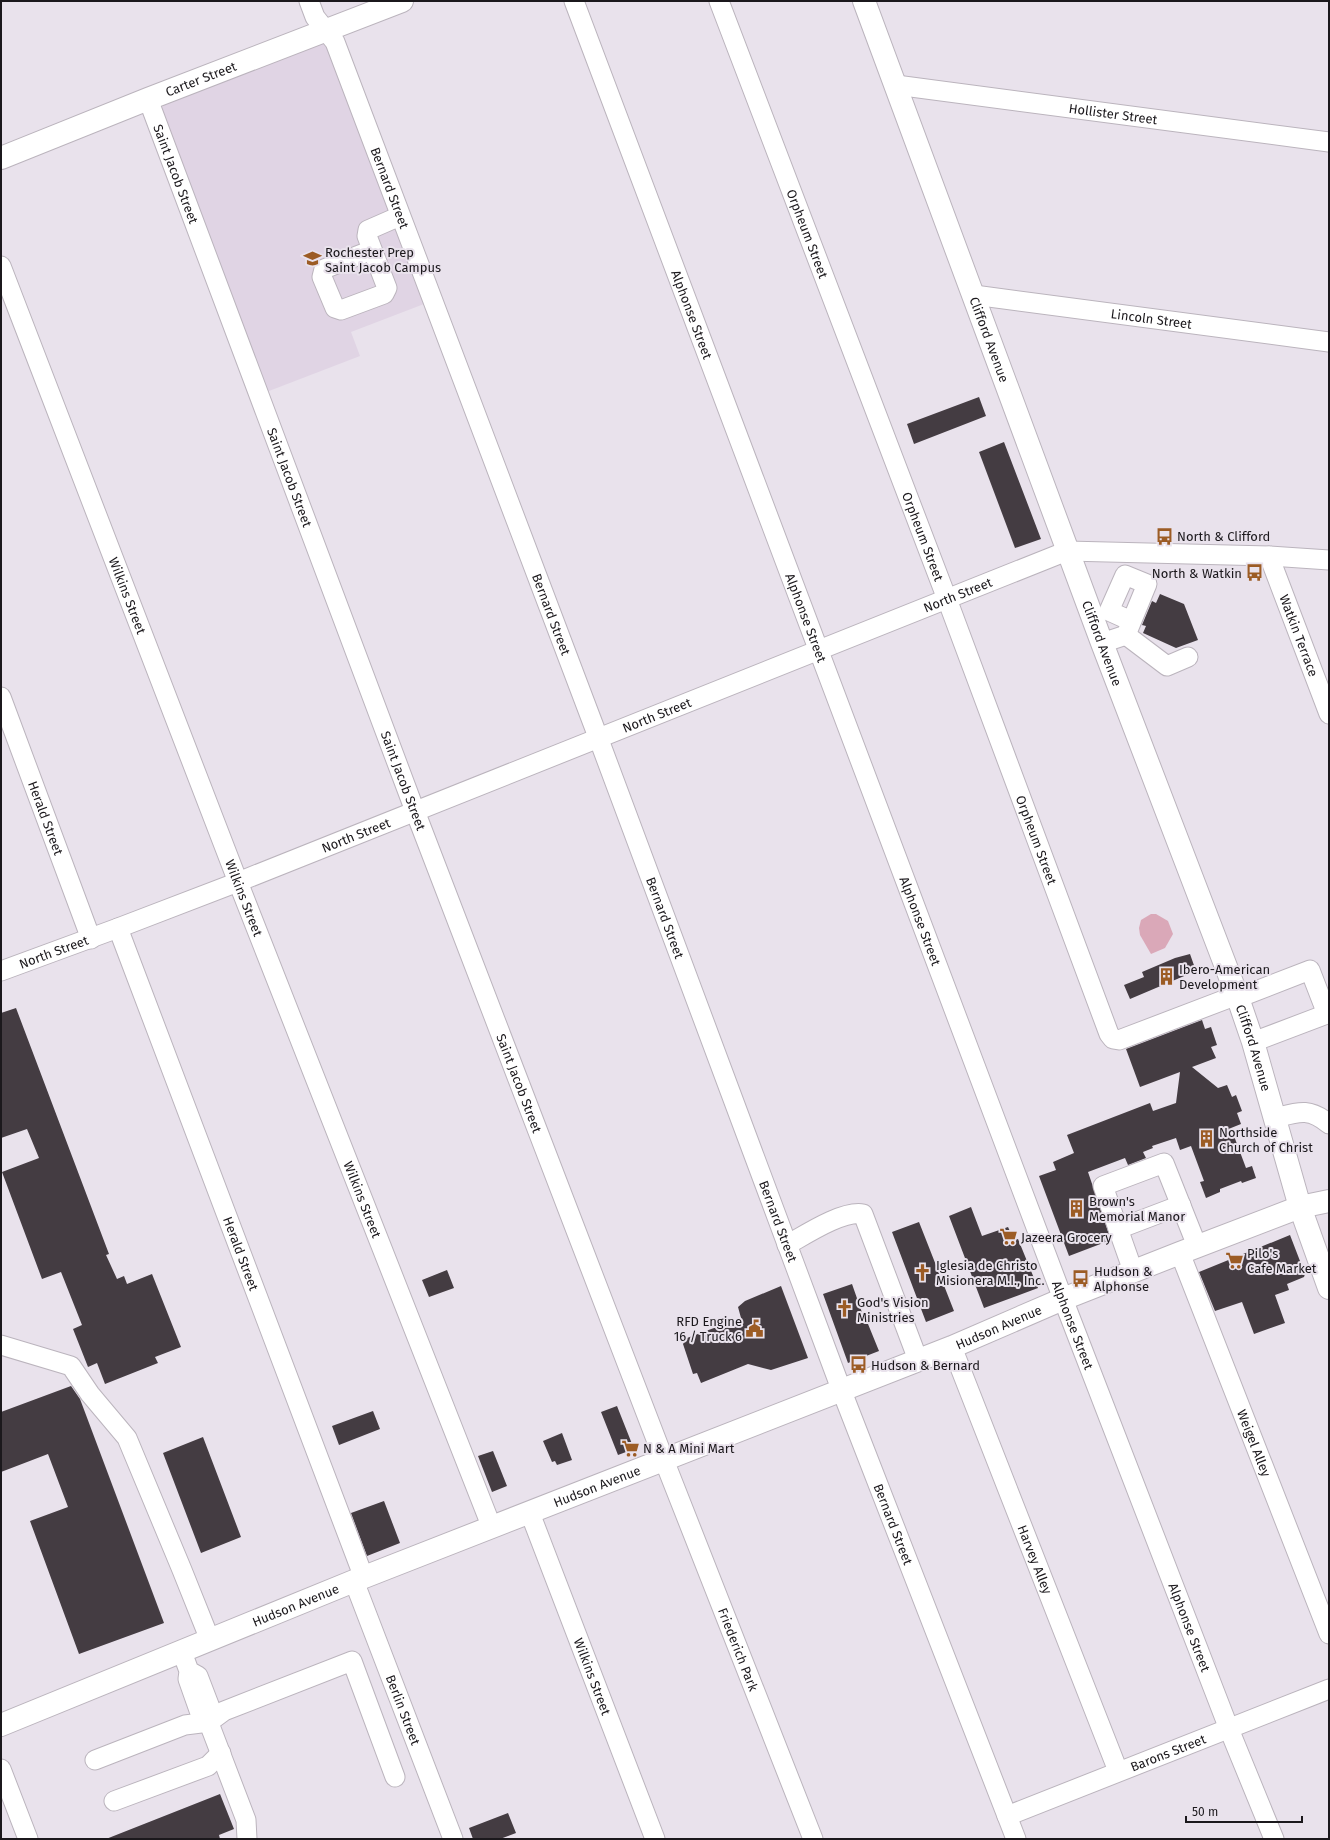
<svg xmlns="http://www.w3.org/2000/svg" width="1330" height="1840" font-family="'Fira Sans',sans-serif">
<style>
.built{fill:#e0d4e4}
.park{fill:#daa8b8}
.building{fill:#443c42}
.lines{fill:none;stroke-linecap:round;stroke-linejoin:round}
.minor-casing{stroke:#bbb4bd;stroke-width:21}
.major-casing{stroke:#bbb4bd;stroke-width:24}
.minor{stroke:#fff;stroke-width:19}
.major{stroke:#fff;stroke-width:22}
.labels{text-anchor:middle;stroke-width:4;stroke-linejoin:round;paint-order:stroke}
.street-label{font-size:13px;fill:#1b181c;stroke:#e9e2ec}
.poi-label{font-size:13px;fill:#1b181c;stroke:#e9e2ec;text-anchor:start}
</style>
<rect width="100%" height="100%" fill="#e9e2ec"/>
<!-- built -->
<path class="built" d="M320,43L325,44L328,49L424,304L351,332L360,356L269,391H263L160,113L164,104Z"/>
<!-- park -->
<path class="park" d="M1151,914H1156L1168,921L1173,934L1165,948L1151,954L1140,935L1139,928L1141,920Z"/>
<!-- building -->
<path class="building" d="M979,397L986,416L914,444L907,424Z
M1004,442L1041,539L1015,548L979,452Z
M1160,594L1184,604L1198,640L1176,648L1143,633L1146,626L1142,625L1152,601L1156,603Z
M1190,954L1196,971L1130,999L1124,985L1144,977L1142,972L1175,958Z
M16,1008L109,1254L106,1255L117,1279L124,1276L127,1284L152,1274L181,1347L155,1357L158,1363L105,1384L97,1363L88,1367L73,1329L82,1325L61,1272L42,1279L2,1172L39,1158L27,1129L1,1138V1013Z
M1202,1020L1205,1029L1211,1027L1217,1045L1211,1047L1216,1058L1192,1067L1218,1088L1227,1085L1232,1097L1236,1095L1242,1111L1237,1113L1241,1124L1231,1128L1246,1168L1252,1166L1256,1178L1242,1183L1241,1181L1220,1189V1192L1206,1198L1200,1182L1204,1181L1191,1146L1180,1150L1176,1138L1152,1146L1153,1148L1143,1152L1146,1158L1128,1165L1125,1158L1088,1172L1111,1240L1069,1256L1039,1176L1056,1170L1053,1162L1074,1153L1067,1135L1150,1103L1153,1111L1176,1103L1180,1072L1140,1087L1126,1049Z
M971,1207L982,1236L1008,1227L1014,1240L1018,1239L1038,1288L984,1308L949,1216Z
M919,1222L954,1311L926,1322L892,1232Z
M1290,1235L1305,1274L1304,1277L1287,1284L1289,1290L1275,1295L1285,1323L1254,1334L1242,1302L1215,1311L1199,1272Z
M447,1270L454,1288L429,1297L422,1280Z
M852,1284L866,1324H868L879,1351L848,1363L823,1294Z
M781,1286L808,1358L771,1370L748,1364L701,1383L697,1373L693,1374L683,1344L687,1338L741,1318L738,1307L745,1301Z
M71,1386L80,1399L164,1623L79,1654L30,1521L68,1507L48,1454L1,1472V1412Z
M617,1406L634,1449L618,1455L601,1412Z
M373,1411L380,1429L339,1445L332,1426Z
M562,1433L572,1460L557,1465L555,1461L552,1462L543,1441Z
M203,1437L241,1537L201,1553L163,1453Z
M493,1451L507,1486L492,1492L478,1456Z
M384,1501L400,1543L367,1556L351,1513Z
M220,1794L234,1829L219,1835L220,1839H106Z
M508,1813L516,1833L500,1839H473L469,1828Z"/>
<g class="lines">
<defs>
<g id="minor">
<path id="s1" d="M309,1L315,17L335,42L598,737L841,1389L1016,1839"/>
<path id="s2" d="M574,1L1063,1299L1229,1729L1274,1839"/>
<path id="s3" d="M719,1L947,599L1109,1034L1113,1039L1119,1040L1237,995"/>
<path id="s4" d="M896,85L1329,142"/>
<path id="s5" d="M148,99L415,811L664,1460L813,1839"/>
<path d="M372,250L324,269L322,277L335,308L341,310L384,294L387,288L367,236L368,230L400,216"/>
<path id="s6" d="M1,266L238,882L492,1528"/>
<path id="s7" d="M974,295L1329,342"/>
<path id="s8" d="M1269,556L1329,714"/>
<path d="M1126,635L1167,666L1188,657"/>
<path d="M1102,643L1126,635L1147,584L1125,575L1109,611L1131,621"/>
<path id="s9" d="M1,697L91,939"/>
<path id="s10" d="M118,928L364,1578"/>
<path id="s11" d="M1,971L118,928L238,882L1067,551L1269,556L1329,560"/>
<path d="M1238,998L1310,970L1327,1014L1253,1042"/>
<path d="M1275,1118C1298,1112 1309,1107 1329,1124"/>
<path d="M1118,1229L1181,1205"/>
<path d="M787,1245C805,1235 843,1210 863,1214L918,1360"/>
<path id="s12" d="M1180,1253L1329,1634"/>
<path d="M1133,1271L1103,1186L1164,1163L1197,1246"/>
<path d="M1,1345L71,1366L90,1394L127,1438L182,1570L210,1640"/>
<path id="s13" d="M952,1347L1118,1771"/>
<path id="s14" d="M530,1513L655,1839"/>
<path id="s15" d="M354,1581L453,1839"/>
<path d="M182,1652L189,1671L188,1679L200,1713L207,1718L211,1710L198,1676L189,1671"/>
<path d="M207,1718L246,1820L247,1839"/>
<path d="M95,1760L185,1725L209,1722L224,1711L352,1661L395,1777"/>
<path d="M1,1769L28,1839"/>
<path d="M114,1801L208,1766L221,1753"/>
<path id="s16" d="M1007,1816L1329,1689"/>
</g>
<g id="major">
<path id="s17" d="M864,1L1102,643L1238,998L1253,1042L1300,1207L1329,1288"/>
<path id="s18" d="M1,158L148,99L402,1"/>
<path id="s19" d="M1,1725L354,1581L952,1347L1063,1299L1180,1253L1300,1207L1329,1201"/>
</g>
</defs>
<!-- minor casing -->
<use href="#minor" class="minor-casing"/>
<!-- major casing -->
<use href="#major" class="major-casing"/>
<!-- minor -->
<use href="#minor" class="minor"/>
<!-- major -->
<use href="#major" class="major"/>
</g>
<!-- icons -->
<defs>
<symbol id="school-bare" viewBox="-9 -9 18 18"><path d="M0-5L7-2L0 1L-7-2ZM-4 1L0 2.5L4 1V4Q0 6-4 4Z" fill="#9c5c25" stroke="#e9e2ec" stroke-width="2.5" paint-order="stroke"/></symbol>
<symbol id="bus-bare" viewBox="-9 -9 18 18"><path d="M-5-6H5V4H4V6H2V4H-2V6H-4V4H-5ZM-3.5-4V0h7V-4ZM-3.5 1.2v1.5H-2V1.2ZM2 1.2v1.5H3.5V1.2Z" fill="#9c5c25" stroke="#e9e2ec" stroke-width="2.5" paint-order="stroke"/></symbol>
<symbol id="building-bare" viewBox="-9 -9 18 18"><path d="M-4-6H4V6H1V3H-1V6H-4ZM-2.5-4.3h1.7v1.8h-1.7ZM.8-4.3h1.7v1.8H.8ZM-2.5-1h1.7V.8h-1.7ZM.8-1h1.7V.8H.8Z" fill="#9c5c25" stroke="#e9e2ec" stroke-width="2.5" paint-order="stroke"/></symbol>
<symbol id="supermarket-bare" viewBox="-9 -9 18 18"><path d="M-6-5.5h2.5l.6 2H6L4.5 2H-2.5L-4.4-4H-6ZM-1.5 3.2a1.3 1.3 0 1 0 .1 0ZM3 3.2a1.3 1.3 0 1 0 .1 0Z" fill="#9c5c25" stroke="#e9e2ec" stroke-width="2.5" paint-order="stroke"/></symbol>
<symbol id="church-bare" viewBox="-9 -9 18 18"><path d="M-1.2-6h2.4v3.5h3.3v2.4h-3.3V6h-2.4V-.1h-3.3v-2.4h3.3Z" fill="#9c5c25" stroke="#e9e2ec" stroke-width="2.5" paint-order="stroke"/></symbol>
<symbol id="civic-bare" viewBox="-9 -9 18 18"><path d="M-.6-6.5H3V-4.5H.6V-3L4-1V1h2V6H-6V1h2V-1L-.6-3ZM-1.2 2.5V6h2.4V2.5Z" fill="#9c5c25" stroke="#e9e2ec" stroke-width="2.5" paint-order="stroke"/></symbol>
</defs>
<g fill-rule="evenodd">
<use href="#school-bare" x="300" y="246" width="25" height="25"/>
<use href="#bus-bare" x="1152" y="524" width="25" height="25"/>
<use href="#bus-bare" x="1242" y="560" width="25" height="25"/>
<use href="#building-bare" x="1154" y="964" width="25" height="25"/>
<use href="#building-bare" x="1194" y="1126" width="25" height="25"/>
<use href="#building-bare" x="1064" y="1196" width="25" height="25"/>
<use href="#supermarket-bare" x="996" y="1224" width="25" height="25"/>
<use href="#supermarket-bare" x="1222" y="1248" width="25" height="25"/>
<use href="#church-bare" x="910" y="1260" width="25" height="25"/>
<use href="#bus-bare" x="1068" y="1266" width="25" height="25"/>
<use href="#church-bare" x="832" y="1296" width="25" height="25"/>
<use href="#civic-bare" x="742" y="1316" width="25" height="25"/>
<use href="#bus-bare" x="846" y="1352" width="25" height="25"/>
<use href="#supermarket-bare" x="618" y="1436" width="25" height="25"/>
</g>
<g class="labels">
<!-- street labels -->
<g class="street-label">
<text dy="5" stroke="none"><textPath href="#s18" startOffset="215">Carter Street</textPath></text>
<text dy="5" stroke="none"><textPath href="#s4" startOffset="219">Hollister Street</textPath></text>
<text dy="5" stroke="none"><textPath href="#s5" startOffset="80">Saint Jacob Street</textPath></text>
<text dy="5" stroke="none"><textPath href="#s1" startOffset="205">Bernard Street</textPath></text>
<text dy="5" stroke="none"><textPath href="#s3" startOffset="249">Orpheum Street</textPath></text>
<text dy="5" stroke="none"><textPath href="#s2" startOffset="335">Alphonse Street</textPath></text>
<text dy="5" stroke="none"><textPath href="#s7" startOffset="179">Lincoln Street</textPath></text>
<text dy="5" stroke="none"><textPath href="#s17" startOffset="361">Clifford Avenue</textPath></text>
<text dy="5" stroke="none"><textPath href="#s5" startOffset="404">Saint Jacob Street</textPath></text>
<text dy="5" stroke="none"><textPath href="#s3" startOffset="573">Orpheum Street</textPath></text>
<text dy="5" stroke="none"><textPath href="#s6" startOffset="353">Wilkins Street</textPath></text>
<text dy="5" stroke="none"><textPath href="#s11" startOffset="1028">North Street</textPath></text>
<text dy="5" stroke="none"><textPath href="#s1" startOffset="661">Bernard Street</textPath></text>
<text dy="5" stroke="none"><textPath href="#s2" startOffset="659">Alphonse Street</textPath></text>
<text dy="5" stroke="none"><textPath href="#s8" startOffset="85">Watkin Terrace</textPath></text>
<text dy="5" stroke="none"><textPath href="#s17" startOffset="685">Clifford Avenue</textPath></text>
<text dy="5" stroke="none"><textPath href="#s11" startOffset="704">North Street</textPath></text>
<text dy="5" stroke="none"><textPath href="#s5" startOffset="728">Saint Jacob Street</textPath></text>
<text dy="5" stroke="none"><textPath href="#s9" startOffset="129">Herald Street</textPath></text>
<text dy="5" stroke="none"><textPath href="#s11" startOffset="380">North Street</textPath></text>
<text dy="5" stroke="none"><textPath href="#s3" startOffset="897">Orpheum Street</textPath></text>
<text dy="5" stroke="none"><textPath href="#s6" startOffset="677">Wilkins Street</textPath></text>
<text dy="5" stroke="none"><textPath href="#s1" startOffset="985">Bernard Street</textPath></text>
<text dy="5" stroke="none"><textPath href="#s2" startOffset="983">Alphonse Street</textPath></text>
<text dy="5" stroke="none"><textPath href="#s11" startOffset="56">North Street</textPath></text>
<text dy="5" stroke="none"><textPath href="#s17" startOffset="1117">Clifford Avenue</textPath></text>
<text dy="5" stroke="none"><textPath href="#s5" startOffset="1052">Saint Jacob Street</textPath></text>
<text dy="5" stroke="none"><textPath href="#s6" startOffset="1001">Wilkins Street</textPath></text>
<text dy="5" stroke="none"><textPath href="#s1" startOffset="1309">Bernard Street</textPath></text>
<text dy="5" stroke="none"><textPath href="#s10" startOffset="348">Herald Street</textPath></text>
<text dy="5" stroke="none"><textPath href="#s2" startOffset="1415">Alphonse Street</textPath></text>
<text dy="5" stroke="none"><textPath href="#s19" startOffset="1074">Hudson Avenue</textPath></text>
<text dy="5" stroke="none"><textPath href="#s12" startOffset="204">Weigel Alley</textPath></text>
<text dy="5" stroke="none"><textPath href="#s19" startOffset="642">Hudson Avenue</textPath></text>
<text dy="5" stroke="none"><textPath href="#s1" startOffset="1633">Bernard Street</textPath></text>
<text dy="5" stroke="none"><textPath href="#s13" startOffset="228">Harvey Alley</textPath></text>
<text dy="5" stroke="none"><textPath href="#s19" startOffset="318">Hudson Avenue</textPath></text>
<text dy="5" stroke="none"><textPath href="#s2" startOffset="1739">Alphonse Street</textPath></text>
<text dy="5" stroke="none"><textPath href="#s5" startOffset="1659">Friederich Park</textPath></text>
<text dy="5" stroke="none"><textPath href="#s14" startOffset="175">Wilkins Street</textPath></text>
<text dy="5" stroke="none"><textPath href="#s15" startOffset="138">Berlin Street</textPath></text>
<text dy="5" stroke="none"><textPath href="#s16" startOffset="173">Barons Street</textPath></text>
</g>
<!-- poi labels -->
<g class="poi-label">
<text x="325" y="257">Rochester Prep<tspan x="325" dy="15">Saint Jacob Campus</tspan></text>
<text x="1177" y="541">North &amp; Clifford</text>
<text x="1242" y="578" text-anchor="end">North &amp; Watkin</text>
<text x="1179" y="974">Ibero-American<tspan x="1179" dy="15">Development</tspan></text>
<text x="1219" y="1137">Northside<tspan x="1219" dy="15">Church of Christ</tspan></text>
<text x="1089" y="1206">Brown's<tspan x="1089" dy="15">Memorial Manor</tspan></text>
<text x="1021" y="1242">Jazeera Grocery</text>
<text x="1247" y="1258">Pilo's<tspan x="1247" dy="15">Cafe Market</tspan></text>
<text x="936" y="1270">Iglesia de Christo<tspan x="936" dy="15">Misionera M.I., Inc.</tspan></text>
<text x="1094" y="1276">Hudson &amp;<tspan x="1094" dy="15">Alphonse</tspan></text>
<text x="857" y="1307">God's Vision<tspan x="857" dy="15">Ministries</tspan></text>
<text x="742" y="1326" text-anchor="end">RFD Engine<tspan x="742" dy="15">16 / Truck 6</tspan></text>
<text x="871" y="1370">Hudson &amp; Bernard</text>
<text x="643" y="1453">N &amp; A Mini Mart</text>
</g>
</g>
<!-- border -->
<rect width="1330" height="1840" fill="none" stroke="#1b181c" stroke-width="4"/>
<!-- scale -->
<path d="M1186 1816v6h116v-6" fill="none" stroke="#1b181c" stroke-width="2"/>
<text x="1192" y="1816" font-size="12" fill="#1b181c" stroke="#e9e2ec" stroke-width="3" paint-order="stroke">50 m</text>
</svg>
